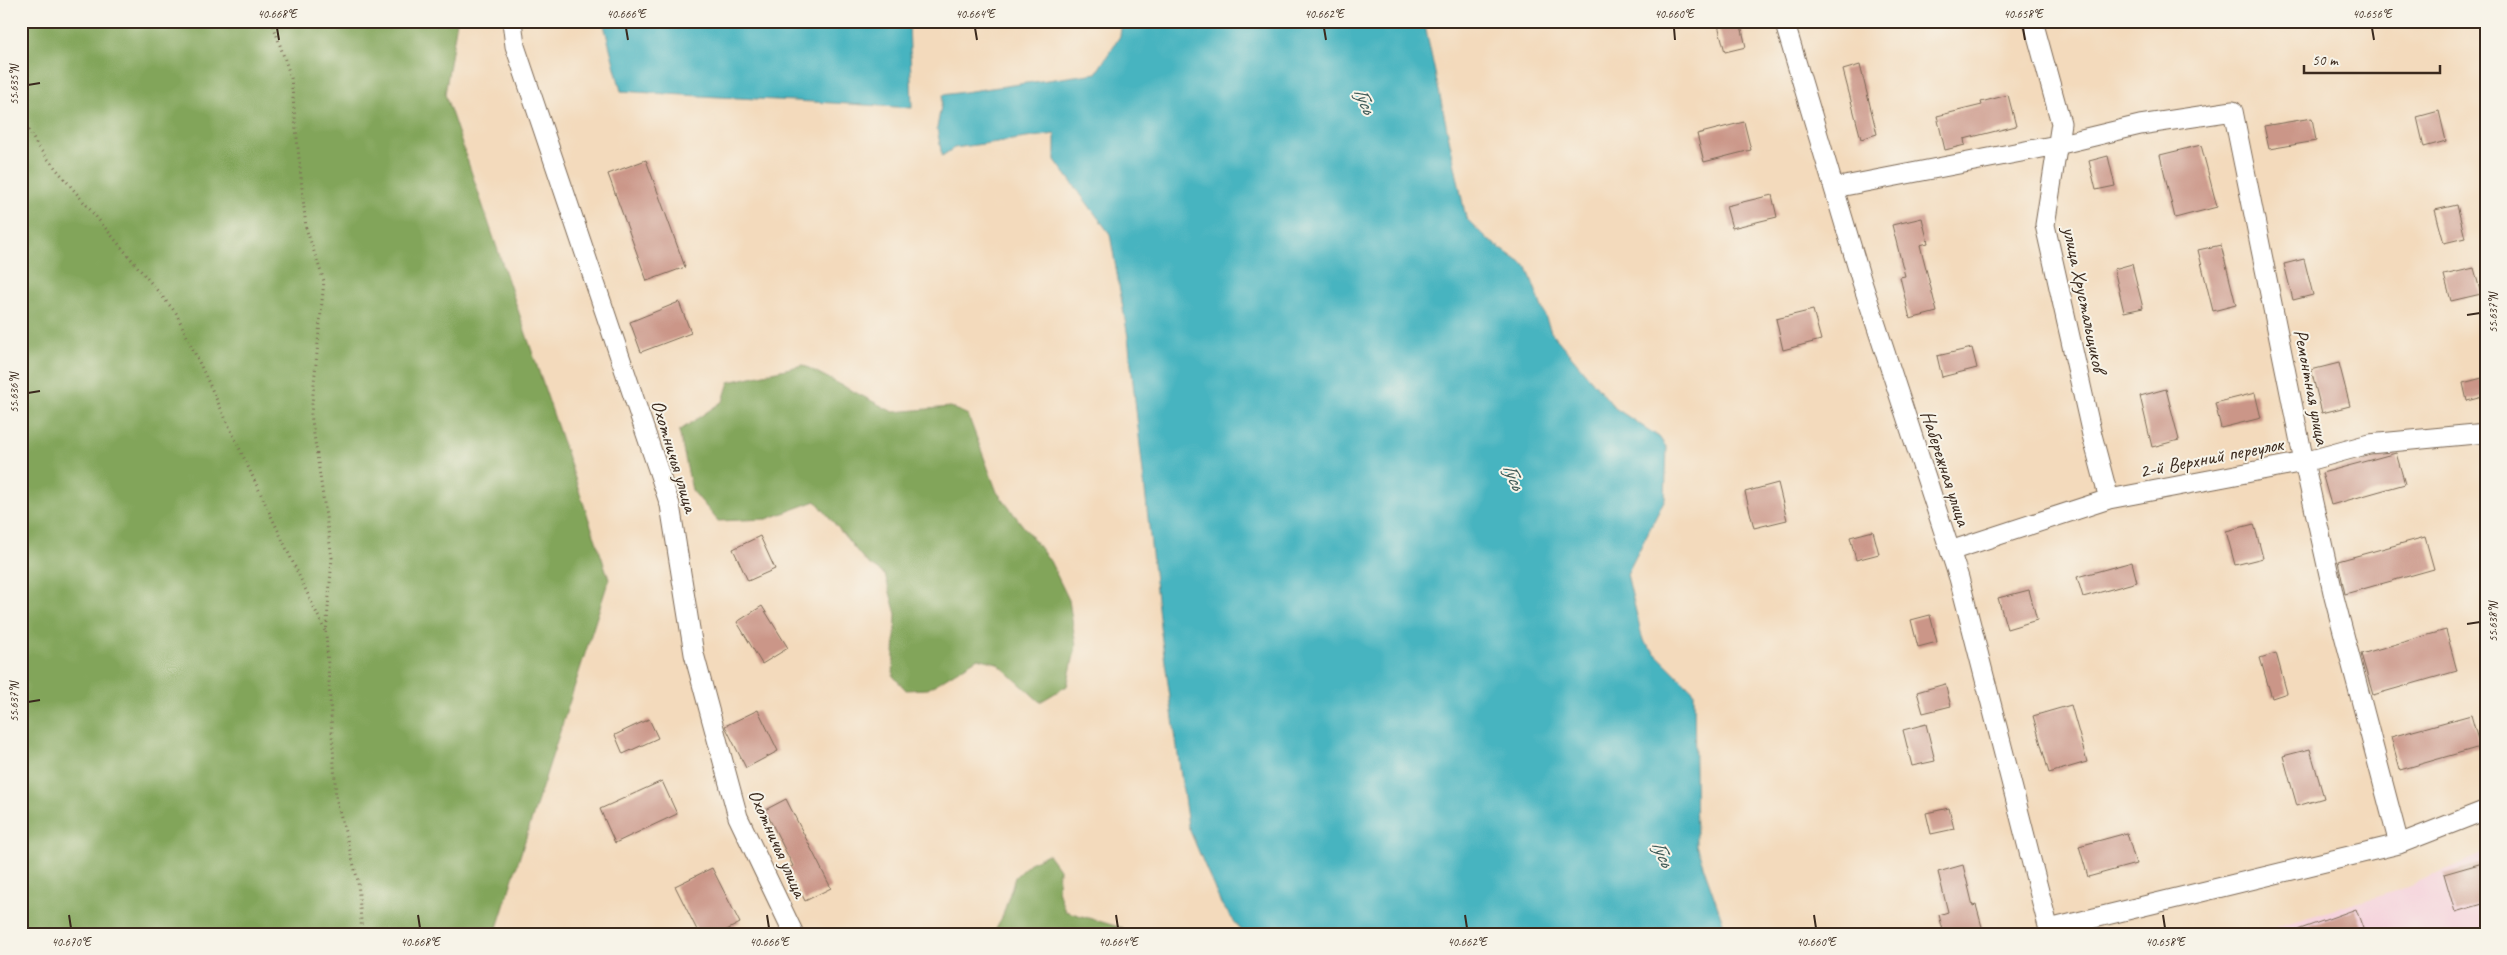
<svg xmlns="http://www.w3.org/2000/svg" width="2507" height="955" font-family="Caveat,sans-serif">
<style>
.built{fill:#f5cfdb}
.forest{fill:#82a55a;stroke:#5e683c}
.water{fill:#46b4c0;stroke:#406f6f}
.building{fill:#cb9688}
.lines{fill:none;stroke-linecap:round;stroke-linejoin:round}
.minor-casing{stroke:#7b6855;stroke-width:21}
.path{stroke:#7b6855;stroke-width:3;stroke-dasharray:1 4;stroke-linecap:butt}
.minor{stroke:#fff;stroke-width:19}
.ticks{fill:none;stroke:#3b2a1e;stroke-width:2}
.labels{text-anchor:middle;stroke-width:4;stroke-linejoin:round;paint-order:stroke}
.street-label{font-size:20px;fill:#3b2a1e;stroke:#f7f3e8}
.water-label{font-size:21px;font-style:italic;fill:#3f5a57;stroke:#f7f3e8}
.neatline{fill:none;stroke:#3b2a1e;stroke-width:2}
.ticks-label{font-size:12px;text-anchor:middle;fill:#3b2a1e}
</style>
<rect width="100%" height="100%" fill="#f7f3e8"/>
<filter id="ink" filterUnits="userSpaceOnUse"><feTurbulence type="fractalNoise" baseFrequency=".02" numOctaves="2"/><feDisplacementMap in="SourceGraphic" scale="10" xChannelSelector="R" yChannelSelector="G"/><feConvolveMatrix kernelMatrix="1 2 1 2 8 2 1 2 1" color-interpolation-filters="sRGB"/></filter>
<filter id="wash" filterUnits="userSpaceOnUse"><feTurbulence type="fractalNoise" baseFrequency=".0096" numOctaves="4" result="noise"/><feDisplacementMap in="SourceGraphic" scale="20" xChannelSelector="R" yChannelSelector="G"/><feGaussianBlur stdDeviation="1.12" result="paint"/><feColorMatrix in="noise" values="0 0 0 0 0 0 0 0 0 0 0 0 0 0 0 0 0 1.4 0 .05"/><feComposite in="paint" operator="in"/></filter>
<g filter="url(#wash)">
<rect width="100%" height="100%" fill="#f3dabc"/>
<!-- built -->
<path class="built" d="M2486,852V934H2252L2399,890Z"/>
<!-- forest -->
<path class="forest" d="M21,21H457L445,94L609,579L495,934H21Z
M803,365L893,412L951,407L968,415L997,492L1050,561L1069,600L1076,646L1067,686L1040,702L997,663L978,658L928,689L906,690L893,676L896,614L885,575L866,562L816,501L767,519L718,521L692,490L679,431L723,401L729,382Z
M1048,854L1059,869L1058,890L1065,911L1122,928L1130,934H993L1003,915L1015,877L1030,863Z"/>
<!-- water -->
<path class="water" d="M603,21H909L912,108C815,101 718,98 621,91Z
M1122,21H1424L1466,218L1487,239L1527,267L1551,332L1615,408L1659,437L1667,448L1665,499L1627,574L1643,641L1694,692L1696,845L1727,934H1244L1221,904L1188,826L1160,626L1128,337L1110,234L1055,160V134L954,148L942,156L937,128L943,95L1096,73L1120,36Z"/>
<g id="blocks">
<!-- building -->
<path class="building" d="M1717,21H1740L1746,47L1725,52Z
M1860,65L1877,134L1861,139L1843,70Z
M2008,95L2016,126L1964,139L1965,145L1945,150L1937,116L1982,105L1981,102Z
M2439,111L2446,141L2424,147L2417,117Z
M2312,118L2316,141L2269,149L2264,126Z
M1744,122L1751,150L1704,162L1697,134Z
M2201,145L2217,207L2175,218L2160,155Z
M2108,156L2115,186L2096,190L2089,161Z
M646,160L685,267L647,281L608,174Z
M1772,195L1777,217L1732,228L1726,206Z
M2457,205L2465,238L2444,243L2435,210Z
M1922,218L1928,243L1920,245L1937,312L1910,319L1900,277L1905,276L1892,225Z
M2221,245L2236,305L2213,311L2198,250Z
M2304,259L2313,295L2293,300L2284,264Z
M2132,264L2143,308L2124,312L2114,269Z
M2474,268L2481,294L2451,301L2444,275Z
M679,302L691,333L641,352L630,322Z
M1813,310L1821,340L1783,350L1776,319Z
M1972,348L1977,368L1942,377L1937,356Z
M2339,363L2350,406L2322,413L2311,370Z
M2486,377V396L2467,401L2463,383Z
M2166,389L2179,440L2152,447L2140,396Z
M2255,393L2261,418L2221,428L2215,403Z
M2396,453L2405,484L2331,505L2322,473Z
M1778,483L1787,520L1754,528L1745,492Z
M2254,524L2263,558L2235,565L2226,531Z
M1873,531L1879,554L1856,560L1850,537Z
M760,536L775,569L748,581L733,549Z
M2425,537L2434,569L2345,594L2338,561Z
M2132,562L2137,582L2083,597L2077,577Z
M2029,590L2037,620L2007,629L1998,598Z
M762,606L788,648L762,664L737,622Z
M1930,615L1937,642L1918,647L1911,620Z
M2446,630L2457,671L2373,695L2361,654Z
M2276,653L2287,693L2272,698L2260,658Z
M1945,684L1951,706L1923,713L1917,692Z
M2071,705L2087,762L2049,773L2033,716Z
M758,710L778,751L746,768L725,726Z
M2471,715L2480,747L2400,770L2391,737Z
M649,719L658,738L623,754L615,735Z
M1926,724L1935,761L1912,766L1903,730Z
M2310,749L2324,798L2297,806L2283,756Z
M662,781L677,814L615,843L600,809Z
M786,799L831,888L805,901L789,868L793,866L765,810Z
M1949,808L1954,829L1931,834L1926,813Z
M2127,833L2136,864L2088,877L2079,846Z
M2486,862V903L2455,912L2444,874Z
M1963,865L1973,906L1976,905L1984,934H1944L1939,915L1948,912L1938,872Z
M712,868L740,923L719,934H699L675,886Z
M2356,909L2365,934H2292V932Z"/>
</g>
</g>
<g filter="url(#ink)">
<use href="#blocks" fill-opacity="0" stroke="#7b6855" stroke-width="1"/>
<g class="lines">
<defs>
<path id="minor" d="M512,21L515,46L670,505L694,654L738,817L794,934
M1784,21L1861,279L1959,578L2050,934
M2033,21L2061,123L2045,225L2092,435L2109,499
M1834,188L2057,145L2140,125L2233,111L2304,462L2334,597L2399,844
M1950,551L2109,499L2304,462L2369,444L2486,433
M2049,929L2399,844L2486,810"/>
</defs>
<!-- minor casing -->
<use href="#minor" class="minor-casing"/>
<!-- path -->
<path class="path" d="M272,21L291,78L306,228L324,281L311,414L332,558L326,633L336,798L358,881L362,934
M21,117L38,147L176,313L326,633"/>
<!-- minor -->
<use href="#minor" class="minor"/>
</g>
</g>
<!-- ticks -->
<path class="ticks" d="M277,28L279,40M626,28L628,40M975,28L977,40M1324,28L1326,40M1674,28L1675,40M2023,28L2025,40M2372,28L2374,40M28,85L40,83M2467,315L2480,313M28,393L40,391M2467,624L2480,622M28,702L40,700M69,915L71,928M418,915L420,928M767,915L769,928M1116,915L1118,928M1465,915L1467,928M1814,915L1816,928M2163,915L2165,928"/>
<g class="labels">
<!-- street labels -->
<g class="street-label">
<text transform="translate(2085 299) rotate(78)" y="7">улица Хрустальщиков</text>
<text transform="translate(2312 387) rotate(79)" y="7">Ремонтная улица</text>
<text transform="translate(675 456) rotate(73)" y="7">Охотничья улица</text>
<text transform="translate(2211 457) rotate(-11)" y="7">2-й Верхний переулок</text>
<text transform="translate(1946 468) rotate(72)" y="7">Набережная улица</text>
<text transform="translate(778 843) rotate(66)" y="7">Охотничья улица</text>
</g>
<!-- water labels -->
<g class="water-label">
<text transform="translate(1365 100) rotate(68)" y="7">Гусь</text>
<text transform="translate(1514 476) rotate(68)" y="7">Гусь</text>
<text transform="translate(1663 853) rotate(68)" y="7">Гусь</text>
</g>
</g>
<!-- margin -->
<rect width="2507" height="955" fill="none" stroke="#f7f3e8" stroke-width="55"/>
<!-- scale -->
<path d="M2304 65v8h136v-8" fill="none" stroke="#3b2a1e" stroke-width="2.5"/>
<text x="2312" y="65" font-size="15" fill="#3b2a1e" stroke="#f7f3e8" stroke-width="4" paint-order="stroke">50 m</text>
<rect x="28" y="28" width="2452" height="900" class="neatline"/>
<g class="ticks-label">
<text x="277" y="18">40.668°E</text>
<text x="626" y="18">40.666°E</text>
<text x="975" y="18">40.664°E</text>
<text x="1324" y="18">40.662°E</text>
<text x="1674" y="18">40.660°E</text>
<text x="2023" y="18">40.658°E</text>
<text x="2372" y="18">40.656°E</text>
<text transform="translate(14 85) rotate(-90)" y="4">55.635°N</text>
<text transform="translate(2493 313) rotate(-90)" y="4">55.637°N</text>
<text transform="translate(14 393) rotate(-90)" y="4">55.636°N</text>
<text transform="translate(2493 622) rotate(-90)" y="4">55.638°N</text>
<text transform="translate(14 702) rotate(-90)" y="4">55.637°N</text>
<text x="71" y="946">40.670°E</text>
<text x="420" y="946">40.668°E</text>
<text x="769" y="946">40.666°E</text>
<text x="1118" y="946">40.664°E</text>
<text x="1467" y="946">40.662°E</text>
<text x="1816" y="946">40.660°E</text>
<text x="2165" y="946">40.658°E</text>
</g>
</svg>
